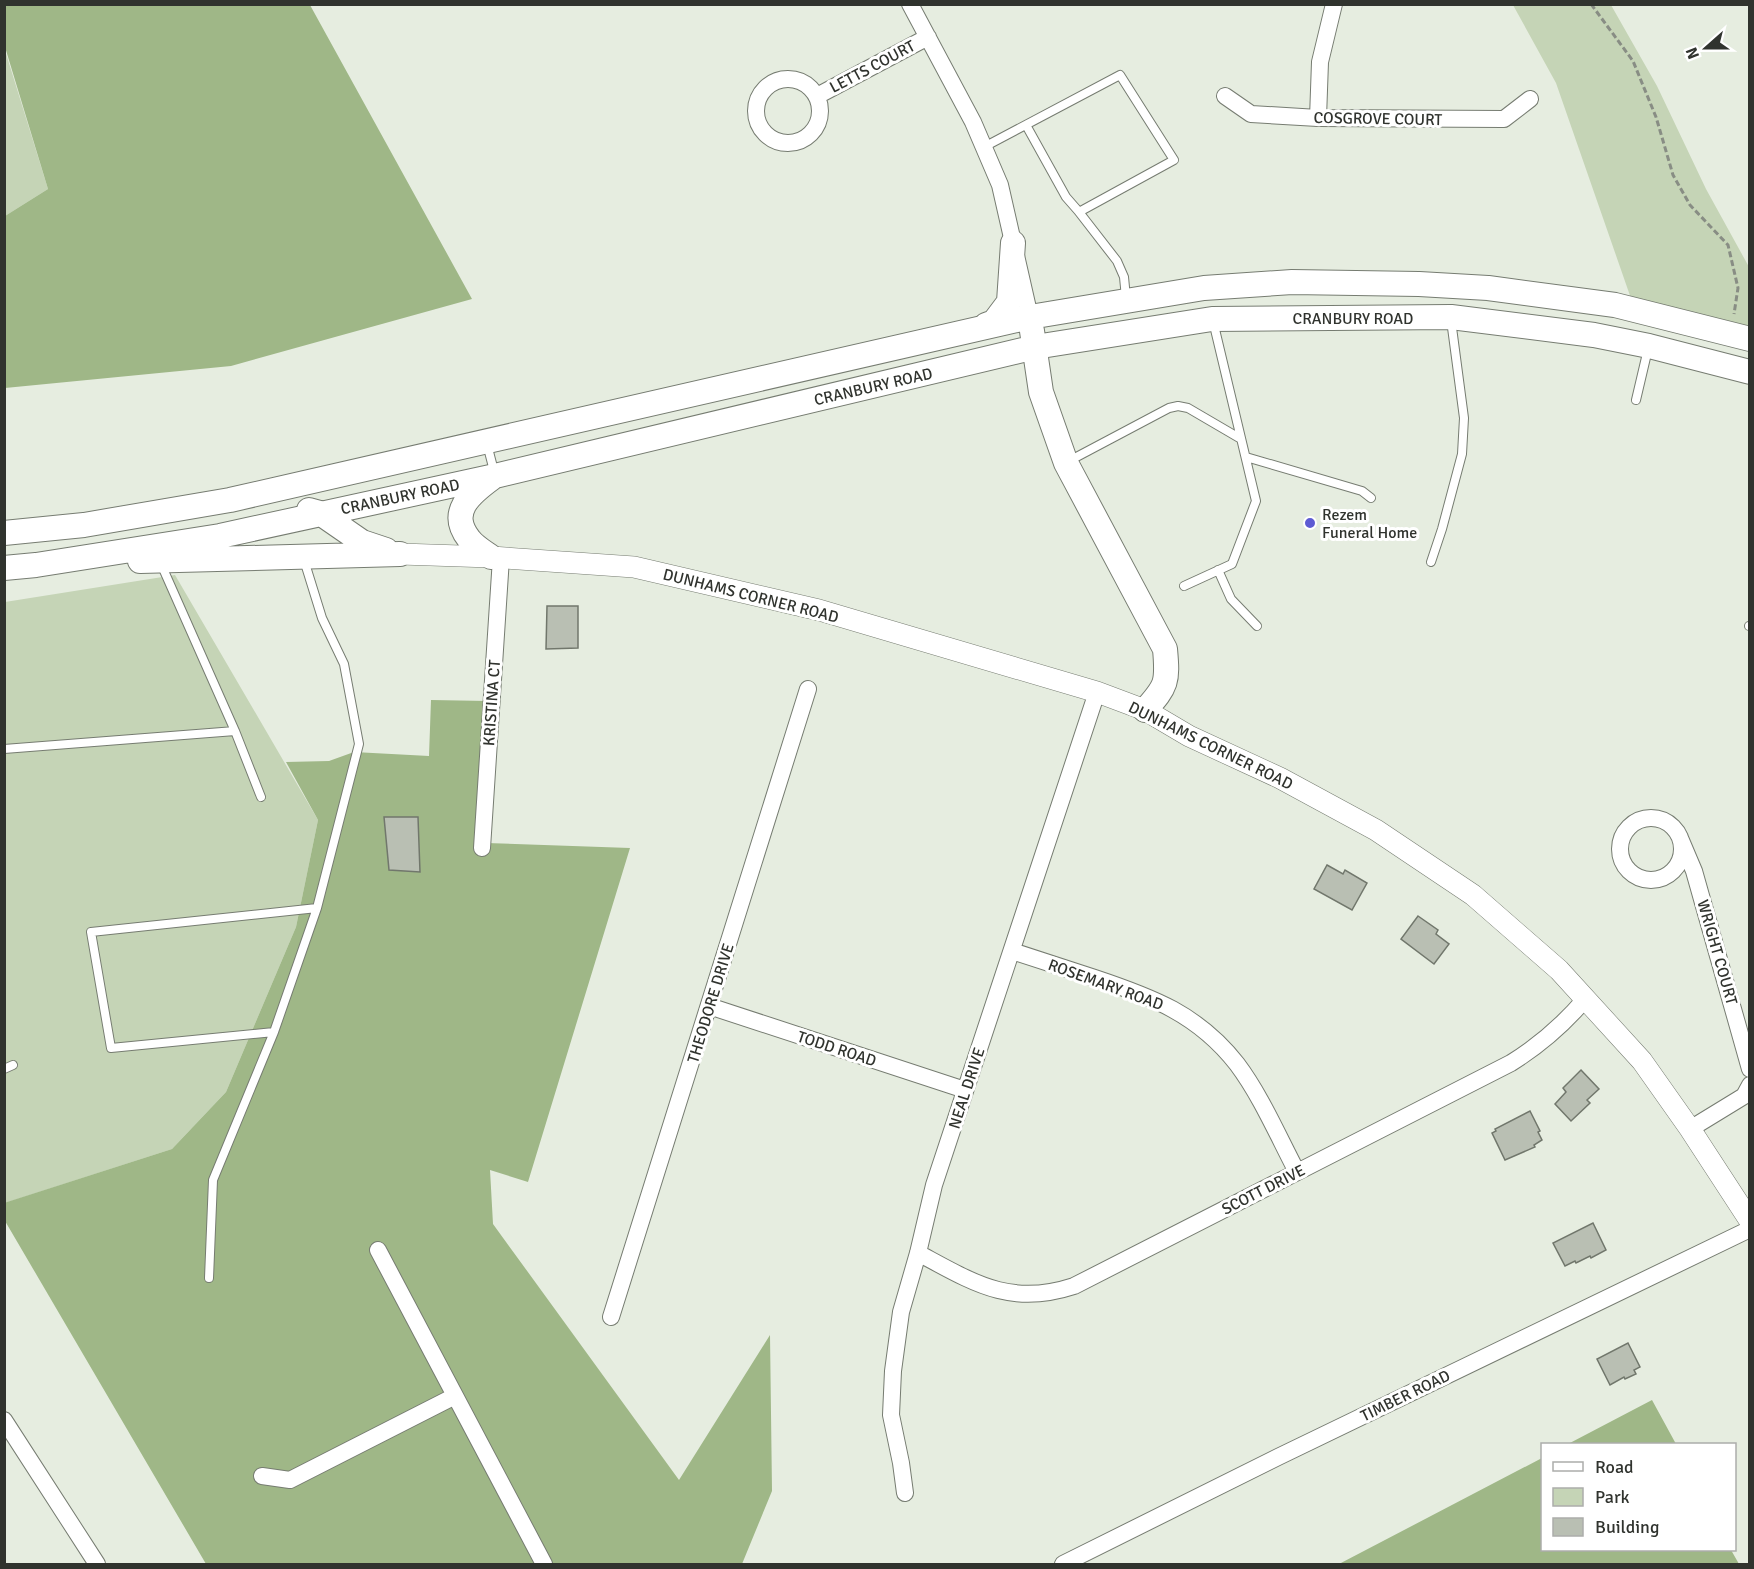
<svg xmlns="http://www.w3.org/2000/svg" width="1754" height="1569" font-family="Signika,sans-serif">
<style>
.green{fill:#c5d4b6}
.forest{fill:#9fb787}
.building{fill:#b9bfb3;stroke:#71776c;stroke-width:1.5}
.lines{fill:none;stroke-linecap:round;stroke-linejoin:round}
.service-casing{stroke:#767c71;stroke-width:10}
.minor-casing{stroke:#767c71;stroke-width:18}
.tertiary-casing{stroke:#767c71;stroke-width:22}
.secondary-casing{stroke:#767c71;stroke-width:26}
.path{stroke:#888d84;stroke-width:3;stroke-dasharray:6 3;stroke-linecap:butt}
.service{stroke:#fff;stroke-width:8}
.minor{stroke:#fff;stroke-width:16}
.tertiary{stroke:#fff;stroke-width:21}
.secondary{stroke:#fff;stroke-width:24}
.poi-dot{fill:#5e5bd3;stroke:#fff;stroke-width:2}
.labels{text-anchor:middle;stroke-width:6;stroke-linejoin:round;paint-order:stroke}
.street-label{font-size:16px;fill:#30332e;stroke:#fff}
.poi-label{font-size:16px;fill:#30332e;stroke:#fff;text-anchor:start}
</style>
<rect width="100%" height="100%" fill="#e6ede0"/>
<!-- green -->
<path class="green" d="M1513,5H1611L1657,86L1706,189L1749,267V339L1635,310L1556,83Z
M4,47L48,189L5,216H4Z
M175,575L318,820L296,927L226,1092L172,1149L5,1203V602Z"/>
<!-- forest -->
<path class="forest" d="M5,4L310,5L472,299L231,366L5,388V216L48,189L5,47Z
M431,700L488,701L486,843L630,848L528,1182L490,1170L493,1224L679,1480L770,1335L772,1491L742,1564H206L5,1221L4,1203L172,1149L226,1092L296,927L318,820L286,762L329,761L354,752L429,756Z
M1652,1400L1676,1444H1568Z
M1542,1458V1550H1731L1739,1564H1339Z"/>
<!-- building -->
<path class="building" d="M547,606H578V648L546,649Z
M384,817H418L420,872L389,870Z
M1327,865L1343,874L1345,870L1367,883L1352,910L1314,889Z
M1418,916L1438,930L1436,934L1449,944L1434,964L1401,939Z
M1581,1070L1599,1089L1587,1100L1590,1103L1571,1121L1555,1104L1566,1092L1563,1088Z
M1530,1111L1540,1131L1538,1132L1542,1140L1534,1145L1535,1147L1505,1160L1492,1133L1496,1131L1495,1129Z
M1593,1223L1606,1250L1591,1258L1590,1256L1576,1263L1575,1261L1565,1266L1553,1243Z
M1628,1343L1640,1367L1634,1370L1636,1374L1625,1379L1624,1377L1610,1385L1597,1359Z"/>
<g class="lines">
<defs>
<path id="service" d="M1026,125L1066,197L1080,213
M984,147L1120,75L1174,160L1079,212L1117,261L1124,277L1126,298
M1636,400L1648,349
M487,444L495,475
M1246,457L1362,491L1371,498
M1067,462L1169,408L1178,406L1188,408L1241,439
M304,560L322,618L344,664L359,744L317,908L91,932L111,1048L274,1032L317,908
M1431,562L1442,529L1462,454L1464,418L1451,320
M1218,570L1231,599L1257,626
M1184,586L1232,564L1256,501L1213,321
M1749,626H1750
M235,731L261,797
M4,749L235,731L161,564
M4,1069L13,1065
M209,1278L213,1180L274,1032"/>
<path id="minor" d="M910,4L973,122L1000,185L1030,317
M756 111a32 32 0 1 1 64 0a32 32 0 1 1-64 0Z
M817,96L928,37
M1225,96L1251,114L1318,118L1504,119L1530,99
M1318,118L1320,62L1334,4
M1620 849a31 31 0 1 1 62 0a31 31 0 1 1-62 0Z
M1680,838L1694,871L1750,1069
M482,848L501,558
M1012,951C1039,960 1067,969 1095,978C1152,997 1198,1014 1237,1064C1261,1096 1278,1136 1297,1172
M709,1006L965,1090
M1690,1129L1744,1096L1750,1085
M378,1250L544,1564
M918,1253C974,1283 1010,1307 1074,1286L1511,1063C1540,1045 1564,1024 1586,998
M611,1317L808,689
M4,1420L97,1564
M262,1476L290,1480L455,1396
M905,1493L901,1463L891,1415L893,1371L901,1312L918,1253L934,1185L1097,692
M1063,1564L1278,1457L1750,1229"/>
<path id="tertiary" d="M400,554L491,557L634,567L819,610L1097,692L1145,710L1189,736L1280,778L1376,830L1473,895L1559,970L1642,1061L1690,1129L1750,1221"/>
<path id="secondary" d="M986,325L994,322L1009,302L1013,243
M1032,331L1041,392L1066,463L1165,649C1168,682 1167,686 1145,710
M309,510L320,513L362,542L386,550
M4,533L84,525L230,500L1030,317L1204,288L1292,282L1419,284L1488,288L1615,305L1750,339
M491,557C484,552 474,546 469,539C448,512 470,494 492,478
M140,561L400,554
M4,568L36,565L220,536L495,476L1035,347L1212,319L1451,317L1594,335L1649,346L1750,372"/>
</defs>
<!-- service casing -->
<use href="#service" class="service-casing"/>
<!-- minor casing -->
<use href="#minor" class="minor-casing"/>
<!-- tertiary casing -->
<use href="#tertiary" class="tertiary-casing"/>
<!-- secondary casing -->
<use href="#secondary" class="secondary-casing"/>
<!-- path -->
<path class="path" d="M1591,4L1633,61L1656,117L1673,175L1690,205L1728,245L1738,288L1734,314"/>
<!-- service -->
<use href="#service" class="service"/>
<!-- minor -->
<use href="#minor" class="minor"/>
<!-- tertiary -->
<use href="#tertiary" class="tertiary"/>
<!-- secondary -->
<use href="#secondary" class="secondary"/>
</g>
<!-- markers -->
<circle class="poi-dot" cx="1310" cy="523" r="6"/>
<g class="labels">
<!-- street labels -->
<g class="street-label">
<text transform="translate(872 66) rotate(-28)" y="6">LETTS COURT</text>
<text transform="translate(1378 118) rotate(1)" y="6">COSGROVE COURT</text>
<text x="1353" y="324">CRANBURY ROAD</text>
<text transform="translate(873 386) rotate(-13)" y="6">CRANBURY ROAD</text>
<text transform="translate(400 496) rotate(-12)" y="6">CRANBURY ROAD</text>
<text transform="translate(751 595) rotate(14)" y="6">DUNHAMS CORNER ROAD</text>
<text transform="translate(491 703) rotate(-86)" y="6">KRISTINA CT</text>
<text transform="translate(1211 745) rotate(26)" y="6">DUNHAMS CORNER ROAD</text>
<text transform="translate(1718 952) rotate(74)" y="6">WRIGHT COURT</text>
<text transform="translate(1106 984) rotate(20)" y="6">ROSEMARY ROAD</text>
<text transform="translate(710 1003) rotate(-73)" y="6">THEODORE DRIVE</text>
<text transform="translate(837 1048) rotate(18)" y="6">TODD ROAD</text>
<text transform="translate(966 1088) rotate(-72)" y="6">NEAL DRIVE</text>
<text transform="translate(1263 1189) rotate(-27)" y="6">SCOTT DRIVE</text>
<text transform="translate(1405 1395) rotate(-26)" y="6">TIMBER ROAD</text>
</g>
<!-- poi labels -->
<g class="poi-label">
<text x="1322" y="520">Rezem<tspan x="1322" dy="18">Funeral Home</tspan></text>
</g>
</g>
<!-- border -->
<rect width="1754" height="1569" fill="none" stroke="#30332e" stroke-width="12"/>
<!-- legend -->
<rect x="1541" y="1443" width="195" height="108" fill="#ffffff" stroke="#acadab" stroke-width="1.5"/>
<rect x="1553" y="1462" width="30" height="9" fill="#ffffff" stroke="#acadab" stroke-width="1.5"/>
<text x="1595" y="1473" font-size="18" fill="#30332e">Road</text>
<rect x="1553" y="1488" width="30" height="18" fill="#c5d4b6" stroke="#acadab" stroke-width="1.5"/>
<text x="1595" y="1503" font-size="18" fill="#30332e">Park</text>
<rect x="1553" y="1518" width="30" height="18" fill="#b9bfb3" stroke="#acadab" stroke-width="1.5"/>
<text x="1595" y="1533" font-size="18" fill="#30332e">Building</text>
<!-- north arrow -->
<g transform="translate(1706 48) rotate(249)" stroke="#ffffff" stroke-width="4.5" paint-order="stroke">
<path d="M0-4.5L10 22L0 15L-10 22Z" fill="#30332e"/>
<text y="-9" font-size="16" font-weight="bold" text-anchor="middle" fill="#30332e">N</text>
</g>
</svg>
